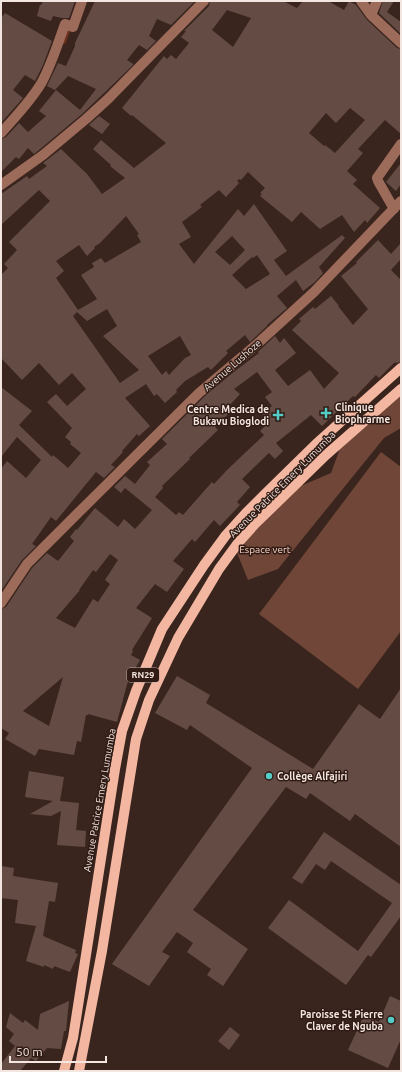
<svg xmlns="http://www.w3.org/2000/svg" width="402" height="1072" font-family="Ubuntu,sans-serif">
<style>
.green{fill:#6f4637}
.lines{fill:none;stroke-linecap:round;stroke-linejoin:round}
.stream{stroke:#6c311c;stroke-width:4}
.building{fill:#644c44;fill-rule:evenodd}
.minor{stroke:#9c6b5a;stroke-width:10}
.major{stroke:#f3b7a1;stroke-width:10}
.poi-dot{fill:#54cdc7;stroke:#301c15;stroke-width:1.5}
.labels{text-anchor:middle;stroke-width:3;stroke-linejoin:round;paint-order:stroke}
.shield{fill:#301c15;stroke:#b8a9a3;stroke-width:1}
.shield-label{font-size:9px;font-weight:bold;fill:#f3e5e0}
.street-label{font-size:10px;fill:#f3e5e0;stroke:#301c15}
.poi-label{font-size:10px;font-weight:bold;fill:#f3e5e0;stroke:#301c15;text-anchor:start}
.park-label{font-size:10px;fill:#fad3c5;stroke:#301c15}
</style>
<rect width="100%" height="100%" fill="#3a251e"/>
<!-- green -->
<path class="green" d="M401,388V428L384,438L278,569L248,580L235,548L289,491L331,473L343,440Z
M381,452L401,467V631L358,689L259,614Z"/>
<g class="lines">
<!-- stream -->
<path class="stream" d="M64,42L70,26"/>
</g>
<!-- building -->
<path class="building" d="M43,1H75L69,18H62L53,16L51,21L37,16L40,5H41Z
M95,1H195L171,25L157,19L149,36L156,41L147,50L139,45L127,60L133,64V65L103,94L82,114L39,150L34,154L28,148L19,159L16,157L1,172V139L6,137L19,123L28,132L46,116L39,111L56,90L80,110L96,89L68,76L55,90L47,86L58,63L66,66L75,46V43Z
M210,1H283L297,8L303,1H328L344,10L349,1L356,5L367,20L397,48L401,49V134L385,120L358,149L363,153L347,171L357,180L353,184L380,208L367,223L365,220L354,232L342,215L320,229L301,212L292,222L260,196L262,194L260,193L265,188L248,172L241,180L239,179L237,181L239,183L226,197L219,190L200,205L202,207L182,222L191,237L179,244L194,264L238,209L244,216L254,204L287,251L274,260L286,276L342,235L345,238L319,267L323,273L315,282L303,291L296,280L277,296L287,308L267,325V326L250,342L245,335L226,351L228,353L211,370L208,367L185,381L176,390L177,392L165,403L157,394L154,396L146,384L125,398L150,426L139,436L137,434L122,451L123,452L111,465L115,467L104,478L96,472L56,521L51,517L32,544L36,546L22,560L1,591V469L7,461L26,478L41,460L17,437L1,457V387L32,411L19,425L52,457L53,455L68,468L81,453L70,444L71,442L65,437L72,428L47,402L56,394L67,406L86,389L72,373L59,385L39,363L22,380L1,358V275L8,268L4,264L17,250L9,242L50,201L39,190L1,225V194L27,176L29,179L47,166L43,163L61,149L87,174L102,194L125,178L110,166L111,165L93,149L101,140L134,168L166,143L132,115L131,116L122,108L164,56L167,59L171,55L176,59L189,43L181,37L186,31H184L209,6ZM227,10L251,18L233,47L212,30ZM350,108L365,120L335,153L325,145L324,146L309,133L326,113L336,123ZM126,216L139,234L137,235L141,242L105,263L101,258L92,263L94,267L81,275L97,299L78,310L56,278L64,271L56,261L79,245L87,256L95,248L94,247L100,243ZM232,236L245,250L230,265L215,252ZM257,255L270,274L246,289L232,275L252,257L253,258ZM107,309L117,326L103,336L139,370L120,383L73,316L77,312L87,321ZM180,336L191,355L185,358L169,375L166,371L162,375L148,356Z
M383,1H394L387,12L401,22V34L379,13Z
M5,13L52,41L43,65L35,81L25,75L13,90L23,98L1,123V18Z
M99,116L110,124L102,134L89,125Z
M401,163V184L396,191L386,182Z
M378,240L391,254L401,243V259L391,270L401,280V362L396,363L395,362L379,378L376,375L355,397L353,396L322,426L311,415L276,443L283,451L275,459L269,453L242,479L250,487L237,502L240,505L220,526L214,520L195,542L192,539L173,561L184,569L167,592L155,584L136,608L152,618L132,650L133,651L131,655L140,660L128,681L117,722L88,714V715H86L81,742L77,741L74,755L39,749L35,756L5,739L9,733L1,728V609L6,607L32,568L47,553L58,561L74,541L70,537L76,529L77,530L95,508L118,527L124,519L135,529L152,510L125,488L121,493L114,487L125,476L135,484L150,465L147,462L167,444L162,439L207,394L235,371L259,353L258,352L275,336L280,343L284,338L296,353L275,370L288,386L310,370L324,389L339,373L292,330L301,321L299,319L313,307L315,309L331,296L339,306H338L353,325L368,309L341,276L357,263L356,262ZM257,372L272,392L265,397L272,406L262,413L269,422L260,431L264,435L228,469L214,484L212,482L183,515L179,512L176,515L155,497L163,488L162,486L190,459L189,458L218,430L215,427L231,411L228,407L240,394L234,389ZM110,554L118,560L105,580L110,584L98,602L93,599L75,628L56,618L80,590H79L93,570L96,572ZM63,677L49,726L23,711Z
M177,676L210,695L206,703L313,769L359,704L380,719L401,688V847L355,814L350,821L310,793L306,799L286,787L193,910L248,949L223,986L207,975L211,969L187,952L193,943L177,932L162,952L170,956L149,986L112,964L252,768L190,725L187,730L155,713Z
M29,771L64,777L60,801L79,803L76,830L86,831L85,847L57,845L61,811L51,816L30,814L53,801L25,797Z
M324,832L401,885V916L371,957L368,955L346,985L268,928L289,900L358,951L392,903L331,861L325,870L316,864L302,884L292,878Z
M1,866L14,868L13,876L58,883L55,902L49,901L43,936L76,950L75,953L78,954L70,972L54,966L53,969L44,965V967L26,961L36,926L15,923L18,900L1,898Z
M390,996L401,1001V1039L388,1068L348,1050L364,1015L379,1022Z
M69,1001L66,1031H64L61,1049L47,1048L36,1061L31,1058L20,1071H1V1064L15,1046L9,1041L14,1034L6,1027L10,1013L23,1023L25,1020L38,1030L40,1014Z
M230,1027L240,1035L229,1050L218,1041Z"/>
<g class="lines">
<!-- minor -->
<path class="minor" d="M361,1L371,15
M377,1L371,15L401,43
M1,133C15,117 31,101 42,82C52,63 58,43 65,24L73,27L82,1
M1,185L43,155L86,119L108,99L204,1
M394,209L378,181L377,178L401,144
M1,603L27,564L79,512L199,393L257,344L314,292L401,201"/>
<!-- major -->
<path class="major" d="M64,1071L73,1038L115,769L122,731L136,691L162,629L204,565L226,535L245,514L267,492L316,444L401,368
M79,1071L102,951L136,739L149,700L178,638L219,569L238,543L255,524L326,455L401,389"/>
</g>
<!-- markers -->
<g class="poi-dot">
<path d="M324 407h4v4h4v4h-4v4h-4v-4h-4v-4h4z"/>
<path d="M276 409h4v4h4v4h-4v4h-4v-4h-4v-4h4z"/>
<circle cx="269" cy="776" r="4"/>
<circle cx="391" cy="1020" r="4"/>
</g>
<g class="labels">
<!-- shield labels -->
<rect class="shield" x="127" y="668" width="32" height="14" rx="3"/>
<g class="shield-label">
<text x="143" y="678">RN29</text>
</g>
<!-- street labels -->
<g class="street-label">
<text transform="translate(232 365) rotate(-41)" y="4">Avenue Lushoze</text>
<text transform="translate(282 484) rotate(-45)" y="4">Avenue Patrice Emery Lumumba</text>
<text transform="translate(99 800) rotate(-80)" y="4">Avenue Patrice Emery Lumumba</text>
</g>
<!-- poi labels -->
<g class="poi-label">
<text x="335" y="411">Clinique<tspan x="335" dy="12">Biophrarme</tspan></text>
<text x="269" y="413" text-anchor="end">Centre Medica de<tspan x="269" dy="12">Bukavu Bioglodi</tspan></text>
<text x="277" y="780">Collège Alfajiri</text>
<text x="383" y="1018" text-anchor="end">Paroisse St Pierre<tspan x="383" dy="12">Claver de Nguba</tspan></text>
</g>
<!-- park labels -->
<g class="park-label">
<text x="265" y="553">Espace vert</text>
</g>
</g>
<!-- border -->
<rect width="402" height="1072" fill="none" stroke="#f3e5e0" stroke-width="4"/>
<!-- scale -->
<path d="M10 1056v6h96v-6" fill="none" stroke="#f3e5e0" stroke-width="2"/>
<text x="16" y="1056" font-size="12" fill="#f3e5e0" stroke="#301c15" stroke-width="3" paint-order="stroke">50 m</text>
</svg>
